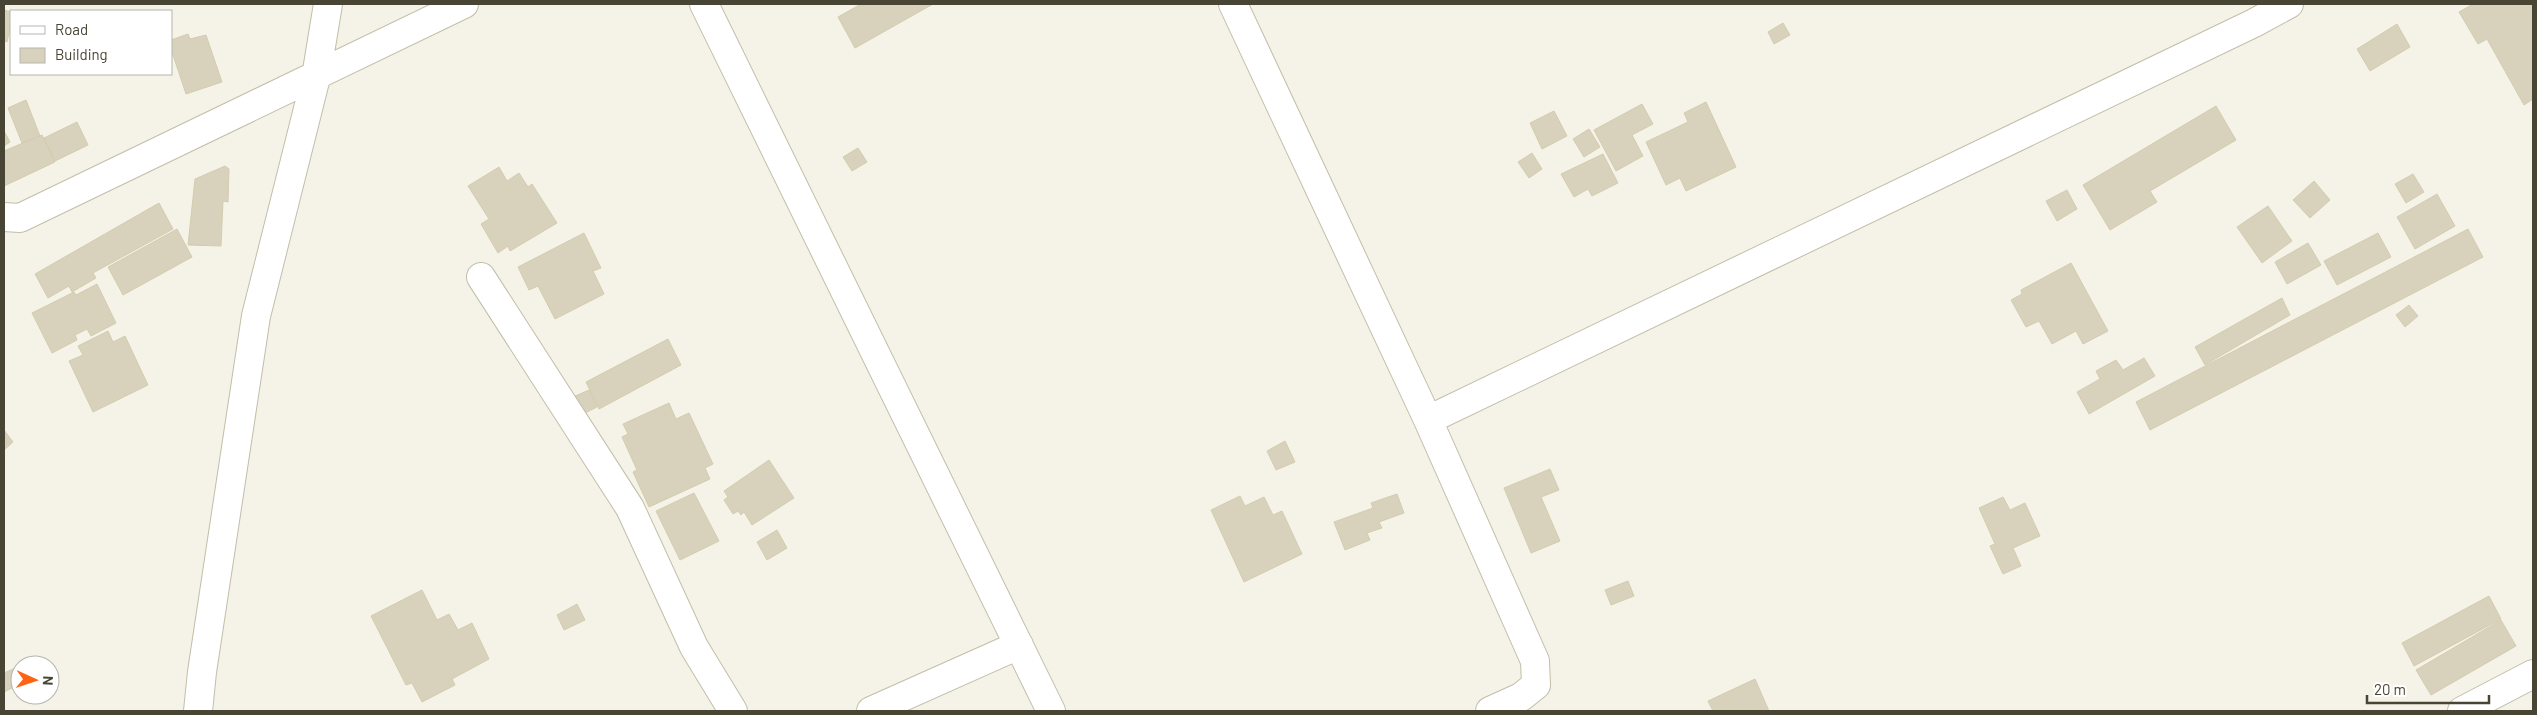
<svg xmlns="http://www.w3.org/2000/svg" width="2537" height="715" font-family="Barlow,sans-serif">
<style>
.building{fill:#d8d2bc;stroke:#d3ccae}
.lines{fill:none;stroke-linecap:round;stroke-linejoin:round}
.minor-casing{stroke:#c2bea9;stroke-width:30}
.minor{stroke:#fff;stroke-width:28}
</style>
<rect width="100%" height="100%" fill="#f5f3e7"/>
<!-- building -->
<path class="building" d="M861,4H933L855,48L838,17Z
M2473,4H2533V99L2524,105L2487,39L2478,44L2459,12Z
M4,10L11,12V24L7,42L4,41Z
M1783,23L1790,35L1774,44L1768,32Z
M2397,24L2410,47L2370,71L2357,49Z
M188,34L190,39L206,35L222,82L186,94L171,49V40Z
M26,100L40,136L22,143L8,108Z
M1706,102L1736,167L1686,191L1680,178L1666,185L1646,142L1688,122L1684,113Z
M1642,104L1653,124L1632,135L1643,156L1616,171L1594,130Z
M2216,106L2236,140L2150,191L2157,202L2110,230L2083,185Z
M1554,111L1567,136L1542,149L1530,123Z
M77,122L88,145L55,161L44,138Z
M1589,129L1600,147L1584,157L1573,139Z
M4,131L10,142L4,146Z
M42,135L55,162L4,186V151Z
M858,148L867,162L852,171L843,157Z
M1532,153L1542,169L1529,178L1518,162Z
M1603,154L1618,183L1592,196L1588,189L1574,197L1561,174Z
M225,166L229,169L228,202L223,201L221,246L188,245L195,179Z
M499,167L507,181L519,173L528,187L532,184L557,223L510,251L508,246L498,253L481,224L489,219L468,186Z
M2413,174L2424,192L2406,203L2395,184Z
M2314,181L2330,200L2310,218L2293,200Z
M2067,190L2077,209L2057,221L2046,201Z
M2437,194L2455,226L2415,249L2397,217Z
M159,203L173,229L93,273L96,278L72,292L69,286L48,298L35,274Z
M2268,206L2292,241L2262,263L2237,227Z
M177,229L192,257L123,295L108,267Z
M2468,229L2483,257L2150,430L2136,402Z
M584,233L601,268L593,271L604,294L555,319L538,286L529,290L518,267Z
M2378,233L2391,257L2337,285L2324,261Z
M2308,243L2321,265L2287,284L2275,262Z
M2071,263L2108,331L2083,344L2076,331L2052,344L2039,321L2026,327L2011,300L2022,294L2021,290Z
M97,284L116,323L91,336L87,329L75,335L77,340L52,353L32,313L74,292L76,295Z
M2282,298L2290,315L2205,365L2195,347Z
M2409,305L2418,316L2405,327L2396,315Z
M108,331L113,342L125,336L148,385L93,412L69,361L83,355L78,346Z
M668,339L681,365L599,409L586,382Z
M2144,358L2155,376L2089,414L2077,392L2100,379L2096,371L2116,360L2123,370Z
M589,390L597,407L579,416L571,398Z
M669,403L676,419L689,413L713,464L705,468L710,479L649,507L633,472L637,470L622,437L628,434L623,424Z
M4,430L13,442L4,450Z
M1285,441L1295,462L1276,470L1267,451Z
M769,460L794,498L752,525L744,512L741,515L738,511L733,514L724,500L728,497L724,491Z
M1550,469L1559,490L1541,497L1560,541L1531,553L1504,488Z
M694,493L719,541L680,560L656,511Z
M1397,494L1404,513L1379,522L1382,528L1367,533L1370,540L1345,550L1334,522L1373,508L1371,503Z
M1240,496L1245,506L1264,497L1273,515L1282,511L1302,554L1244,582L1211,510Z
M2003,497L2010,510L2025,503L2040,536L2013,548L2021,566L2003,574L1990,546L1995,544L1979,508Z
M777,530L787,548L767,560L757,542Z
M1628,581L1634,596L1611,605L1605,590Z
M422,590L437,620L449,614L458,630L472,623L489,659L452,679L455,685L422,702L412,683L406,685L371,616Z
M2489,596L2501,619L2414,666L2402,643Z
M577,604L585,620L564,630L557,615Z
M2501,620L2516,646L2431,695L2416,670Z
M38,658L41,665H21Z
M20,666V684L4,692V673Z
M1755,679L1769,711H1713L1708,701Z"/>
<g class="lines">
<defs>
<path id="minor" d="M704,4L1051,711
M1233,4L1428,420
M4,217L20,218L464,4
M481,277L630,508L694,647L733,711
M198,711L202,672L256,316L316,77L328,4
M871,711L1019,645
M1490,711L1521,697L1536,685L1535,661L1428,420L2254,23L2289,4
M2462,711L2533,674"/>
</defs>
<!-- minor casing -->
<use href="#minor" class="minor-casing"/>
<!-- minor -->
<use href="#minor" class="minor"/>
</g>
<!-- border -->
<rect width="2537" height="715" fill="none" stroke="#494535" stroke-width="10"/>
<!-- legend -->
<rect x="10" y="10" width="162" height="65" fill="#ffffff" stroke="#b6b5ae"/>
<rect x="20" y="26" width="25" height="8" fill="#ffffff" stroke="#b6b5ae"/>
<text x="55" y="35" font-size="15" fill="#494535">Road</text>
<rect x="20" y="48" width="25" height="15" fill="#d8d2bc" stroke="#b6b5ae"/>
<text x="55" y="60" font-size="15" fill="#494535">Building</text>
<!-- north arrow -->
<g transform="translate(35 680) rotate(93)"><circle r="24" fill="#ffffff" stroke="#b6b5ae"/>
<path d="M0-4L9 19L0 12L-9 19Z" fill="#ff6215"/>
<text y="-8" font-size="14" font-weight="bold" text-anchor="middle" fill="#494535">N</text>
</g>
<!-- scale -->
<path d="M2367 695v8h122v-8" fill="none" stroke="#494535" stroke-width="2.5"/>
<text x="2374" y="695" font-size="15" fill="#494535" stroke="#ffffff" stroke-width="4" paint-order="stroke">20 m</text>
</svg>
